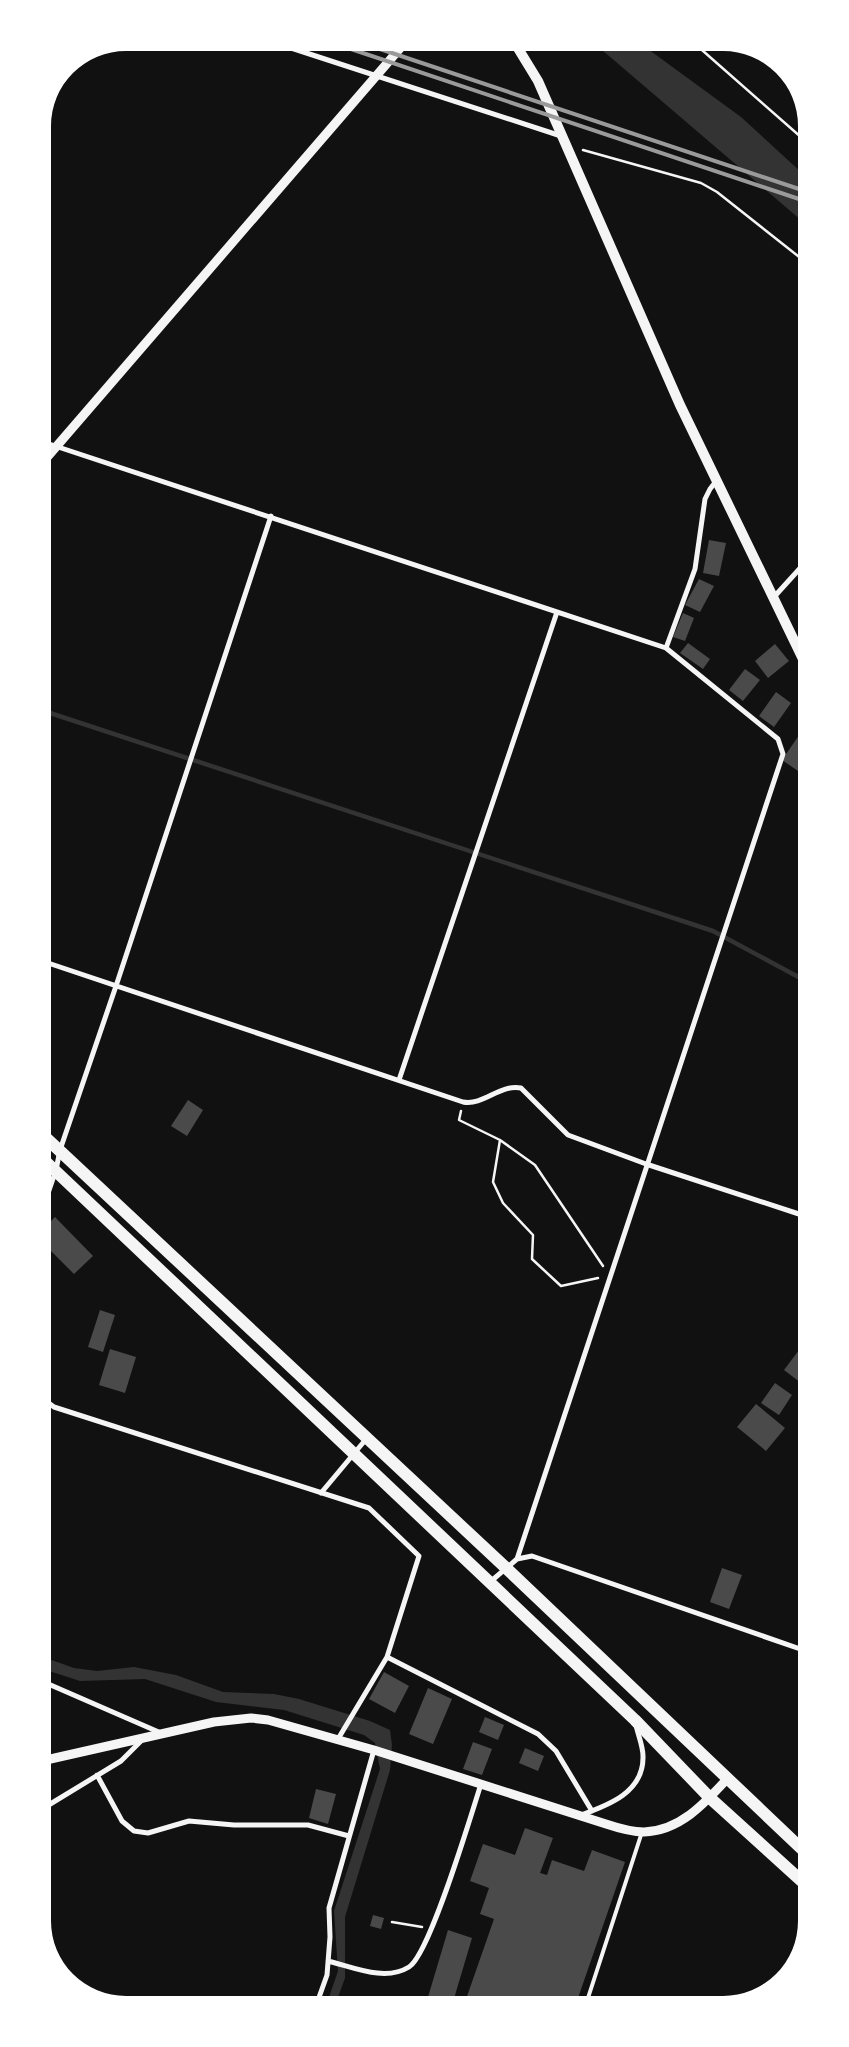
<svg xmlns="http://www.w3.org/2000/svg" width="849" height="2047" font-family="Figtree,sans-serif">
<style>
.water{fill:#333}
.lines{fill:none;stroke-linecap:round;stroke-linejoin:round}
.stream{stroke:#333;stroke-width:4.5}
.building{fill:#4a4a4a}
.path{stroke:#f5f5f5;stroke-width:2.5}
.service{stroke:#f5f5f5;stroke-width:4}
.minor{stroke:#f5f5f5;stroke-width:5}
.tertiary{stroke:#f5f5f5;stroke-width:9}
.secondary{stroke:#f5f5f5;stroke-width:10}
.primary{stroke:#f5f5f5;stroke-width:12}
.rail{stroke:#9a9a9a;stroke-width:4}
</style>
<rect width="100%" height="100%" fill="#111"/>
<!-- water -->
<path class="water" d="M595,44H641L741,117L802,173V221Z
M46,1658L74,1668L97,1671L134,1667L176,1675L223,1692L274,1694L299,1699L370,1721L390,1730L392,1745L390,1770L345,1917V1978L336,2003H327L338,1971L334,1911L380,1769L375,1743L364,1735L284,1710L216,1702L145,1679L80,1681L46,1670Z"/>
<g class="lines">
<!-- stream -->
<path class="stream" d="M44,711L713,931L804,980"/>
</g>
<!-- building -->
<path class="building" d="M709,540L726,543L719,576L703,573Z
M699,579L714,586L700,612L685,605Z
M683,613L694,618L685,641L673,637Z
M688,643L710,659L703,669L680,653Z
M775,644L789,661L768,678L755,661Z
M745,669L760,680L743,701L729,690Z
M776,692L791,703L774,727L759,716Z
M804,728V762L798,771L782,760Z
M188,1100L203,1110L187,1136L171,1126Z
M55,1217L93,1256L74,1274L45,1245V1227Z
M100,1310L115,1315L103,1352L88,1347Z
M805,1342V1377L801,1383L784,1370Z
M110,1349L136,1357L125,1393L99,1385Z
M775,1383L792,1395L779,1415L761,1403Z
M756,1404L785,1428L766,1451L737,1427Z
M722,1568L742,1575L729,1609L710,1602Z
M384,1672L409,1686L395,1713L369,1699Z
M428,1688L452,1699L433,1744L409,1734Z
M485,1717L504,1725L498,1740L479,1732Z
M473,1742L492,1749L482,1775L463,1769Z
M525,1748L544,1756L538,1771L519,1763Z
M316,1789L336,1794L328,1824L309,1818Z
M525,1828L553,1838L540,1873L547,1875L552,1860L584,1871L592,1850L625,1862L577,2001L465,2002L494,1919L480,1914L489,1888L470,1881L483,1844L515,1855Z
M373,1915L384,1918L381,1929L370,1926Z
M448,1930L472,1938L453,2002L428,1997Z"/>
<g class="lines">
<!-- path -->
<path class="path" d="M694,43L802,138
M583,150L701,183L717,192L803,260
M461,1111L459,1120L500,1140L493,1182L503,1203L533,1235L532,1259L561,1286L598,1278
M500,1140L535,1165L603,1266
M392,1922L422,1927"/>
<!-- service -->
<path class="service" d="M587,2001L642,1832"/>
<!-- minor -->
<path class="minor" d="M288,47L561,136
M43,442L666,648L778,739L783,754L517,1559
M774,597L803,565
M666,648L695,569L705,499L710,489L717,480
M45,962L463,1102C484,1106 499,1084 521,1088L568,1135L646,1164L805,1216
M399,1080L557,612
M45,1202L56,1170L60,1150L116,986L271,516
M46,1401L54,1407L369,1508L419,1556L387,1657L338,1739
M321,1493L367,1438
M490,1582L517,1559L532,1556L806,1651
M387,1657L538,1734L556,1751L592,1811
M46,1683L161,1733
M97,1775L122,1821L134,1831L148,1833L189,1821L234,1825H308L349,1836
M47,1806L121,1761L142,1740
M581,1815C609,1805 644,1792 643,1756C643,1746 638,1735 636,1725
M328,1961C353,1967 385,1982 409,1967C430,1954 471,1815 481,1784
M317,2003L327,1975L330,1937L329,1908L374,1750"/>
<!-- tertiary -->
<path class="tertiary" d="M43,462L402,46
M46,1760L214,1722L251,1718L268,1720L374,1750L606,1824C618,1828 631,1832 644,1832C680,1831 705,1803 728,1778"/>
<!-- secondary -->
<path class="secondary" d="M516,45L538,81L680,405L803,659"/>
<!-- primary -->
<path class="primary" d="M45,1137L505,1567L806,1853
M45,1161L635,1720L710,1798L806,1885"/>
<!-- rail -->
<path class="rail" d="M342,46L802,200
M371,46L802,190"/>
</g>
<!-- crop -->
<path d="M0 0H849V2047H0ZM126 51H723A75 75 0 0 1 798 126V1921A75 75 0 0 1 723 1996H126A75 75 0 0 1 51 1921V126A75 75 0 0 1 126 51Z" fill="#fff" fill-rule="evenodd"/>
</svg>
